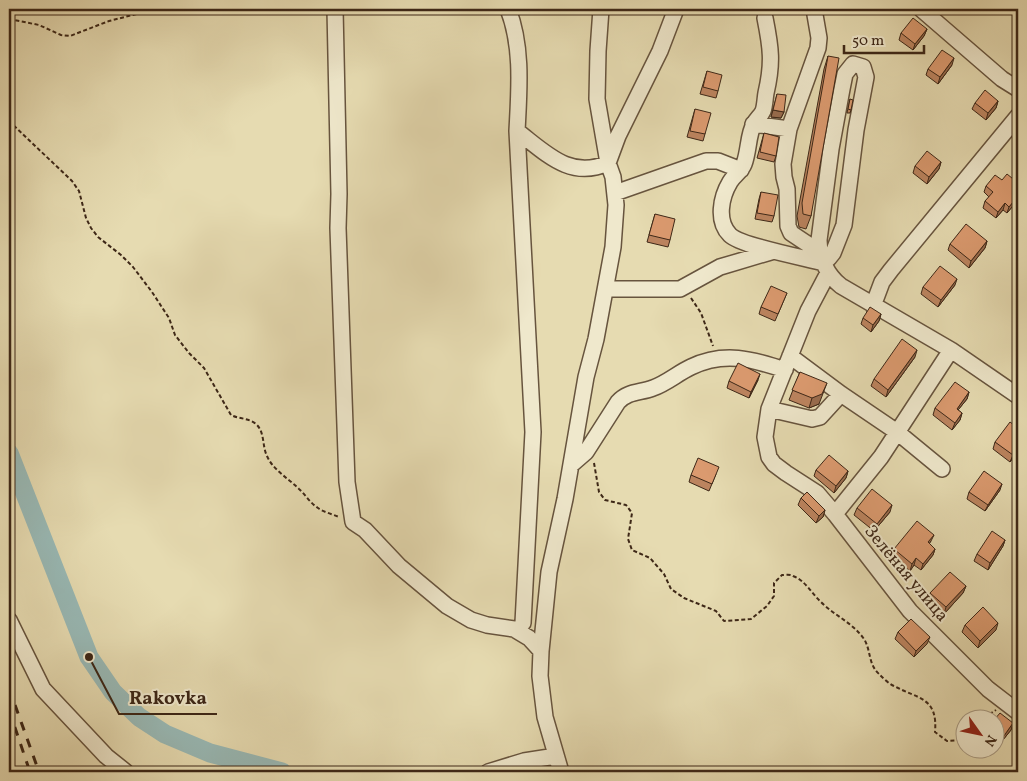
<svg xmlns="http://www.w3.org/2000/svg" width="1027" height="781" font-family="Vollkorn,serif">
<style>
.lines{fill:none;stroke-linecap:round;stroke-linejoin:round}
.river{stroke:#99b9b5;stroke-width:19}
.minor-casing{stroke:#67543e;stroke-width:18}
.path{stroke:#3d2717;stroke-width:2;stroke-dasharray:4 2.5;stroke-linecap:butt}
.minor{stroke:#efe8cc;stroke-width:15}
.rail{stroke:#3d2717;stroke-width:3;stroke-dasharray:9 9;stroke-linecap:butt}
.wall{fill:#bc845f;stroke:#3d2717}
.shaded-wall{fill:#996c4e;stroke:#3d2717}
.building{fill:#db9a6f;stroke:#3d2717}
.labels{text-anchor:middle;stroke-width:4;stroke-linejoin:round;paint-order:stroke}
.street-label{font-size:18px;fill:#3d2717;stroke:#efe8cc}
.leader{fill:none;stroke:#3d2717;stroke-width:2}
.callout-dot{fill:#3d2717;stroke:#efe8cc;stroke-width:2}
.callout-label{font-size:19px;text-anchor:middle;font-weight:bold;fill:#3d2717;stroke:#efe8cc;stroke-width:4;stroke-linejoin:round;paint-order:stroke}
</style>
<rect width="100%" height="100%" fill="#e6dbb1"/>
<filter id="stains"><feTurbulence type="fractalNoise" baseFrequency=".004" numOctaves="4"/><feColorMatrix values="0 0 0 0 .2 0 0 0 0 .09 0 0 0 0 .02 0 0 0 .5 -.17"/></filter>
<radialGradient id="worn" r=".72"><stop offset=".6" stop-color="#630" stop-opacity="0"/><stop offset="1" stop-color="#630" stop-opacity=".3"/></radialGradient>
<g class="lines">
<!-- river -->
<path class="river" d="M9,453L89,657L113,692L139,717L165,734L210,753L282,772"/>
<defs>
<path id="minor" d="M335,9L339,194L338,228L347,482L353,522L365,530L399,566L447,606L471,620L487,625L514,629L529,638L541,651
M508,9C523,47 519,91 517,131L533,432L523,623
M814,9L819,38L818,48L789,129L783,164L784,177L787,189L788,226L791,233L821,253
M921,9L1002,79L1018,89
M765,18C771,48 773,63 766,93C765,98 765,106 763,111C761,116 756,119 754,124C748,134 749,151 744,164C741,172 734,175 730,182C721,197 716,221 730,235C741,246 806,258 824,263L829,258L833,253L844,225L856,130L866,77L863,67L853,64L845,74L842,89L831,149L819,240C819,258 827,275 841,286L951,350L1018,396
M753,124L789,129
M517,131C546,153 570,180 608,163L618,136L660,51L676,9
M615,193L706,161H718L741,170
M828,273L808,311L769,409L765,437L769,457L774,464L786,473L817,493L835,514L910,611L988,689L1018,712
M606,289H680L720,267L774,251
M873,306L882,282L891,270L1018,116
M790,356L841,394L897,432L942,469
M769,409L812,419L820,417L841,394
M571,465L586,452L618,402C628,391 640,393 653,388C667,383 678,373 691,367C724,351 752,359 785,370
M835,514L881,457L951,350
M9,620L43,689L106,756L126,772
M488,772L524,761L556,756
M561,772L545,717L540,676L541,651L549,572L565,499L586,377L596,339L613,247L616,205L613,177L608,163L597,99L598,51L601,9"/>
</defs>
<!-- minor casing -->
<use href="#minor" class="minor-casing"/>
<!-- path -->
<path class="path" d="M9,19L39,25L61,35L70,36L109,21L156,9
M9,121L72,181L79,191L86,218L91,228L98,237L121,255L133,267L152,292L169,318L175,335L189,353L204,368L231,415C239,419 249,418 256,424C265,432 262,446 267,456C273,470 288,478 299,489C305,494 310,503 318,508C323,512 332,514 339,517
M691,298L701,313L713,346
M594,463L599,492L605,500L626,505L632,513L628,539L632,550L650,558L664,574L671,589L684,598L716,611L724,621L751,619L767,606L774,596V583L782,575C785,575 790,574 793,576C805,580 812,594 821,602C835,616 853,623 864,639C871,650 868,664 879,674C883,678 889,684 894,686C918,699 938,697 935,732L947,741L962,740L964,737
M984,718L996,710"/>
<!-- minor -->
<use href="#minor" class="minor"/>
<!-- rail -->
<path class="rail" d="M9,688L39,772
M9,710L30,772"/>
</g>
<!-- wall -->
<path class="wall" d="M927,29L924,36L913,50L899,40L901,33Z
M828,56L811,216L806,229L799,227L797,216L824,69Z
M952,65L938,84L926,75L928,69Z
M707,71L718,91L716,98L700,94Z
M777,94L784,112L781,118L771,117Z
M850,99L851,110L850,113H847Z
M998,101L996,108L986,120L972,109L975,103Z
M695,109L705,134L703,141L687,137Z
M764,133L776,156L774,162L757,158Z
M941,162L939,169L927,184L913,173L915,166Z
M986,186L1016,191L1018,193V198L1017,201L1007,213L1003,210L996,218L983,208L985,201L989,197L984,192Z
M761,192L774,216L772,222L755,219L759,199Z
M655,214L670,240L668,247L647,242Z
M987,241L985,248L969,268L948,250L950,244Z
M955,285L938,307L921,294L923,287Z
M787,293L775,321L759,314L761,307Z
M881,314L879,321L871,332L861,324L863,318Z
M915,357L886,397L871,386L874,379Z
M800,372L819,404L809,408L789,400Z
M758,380L749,398L727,388L729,381Z
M969,392L967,399L958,410L962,413L960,420L952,430L933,415L935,408Z
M995,442L1018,451L1010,462L993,449Z
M816,470L848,471L846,478L834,493L814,476Z
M716,474L709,491L689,482L691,475Z
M1000,490L985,511L967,499L969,492Z
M801,498L825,510L823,517L816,523L798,505Z
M857,508L890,512L874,531L854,515Z
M1005,540L1003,546L988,570L974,561L977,554Z
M931,541L929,544L935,549L933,555L921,570L914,565L910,571L891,556L894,549Z
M966,586L963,593L944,614L928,599L930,593Z
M965,625L996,630L978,648L962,632Z
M898,632L927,644L914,657L895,639Z
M994,720L1013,723L1011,730L998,746L994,743Z"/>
<!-- shaded-wall -->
<path class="shaded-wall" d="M927,29L924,36L913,50L915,44Z
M954,58L952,65L938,84L940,77Z
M998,101L996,108L986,120L988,113Z
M773,110L784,112L781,118L771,117Z
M941,162L939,169L927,184L929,177Z
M1018,196L1017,201L1007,213L1009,207Z
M1005,203L1003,210L996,218L998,212Z
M987,241L985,248L969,268L971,261Z
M957,279L955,285L938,307L941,300Z
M881,314L879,321L871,332L873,325Z
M917,350L915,357L886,397L888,390Z
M760,374L758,380L749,398L751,392Z
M827,383L819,404L809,408L812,398Z
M969,392L967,399L954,415L957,409Z
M962,413L960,420L952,430L955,423Z
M1018,448V451L1010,462L1013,455Z
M848,471L846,478L834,493L836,486Z
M1002,484L1000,490L985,511L988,505Z
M892,505L890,512L874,531L877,524Z
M825,510L823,517L816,523L819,516Z
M934,535L931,541L925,549L928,542Z
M1005,540L1003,546L988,570L990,563Z
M935,549L933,555L921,570L923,564Z
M916,558L914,565L910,571L912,564Z
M966,586L963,593L944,614L946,607Z
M998,623L996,630L978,648L980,641Z
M930,637L927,644L914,657L916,651Z
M1013,723L1011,730L998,746L1001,740Z"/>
<!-- building -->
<path class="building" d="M913,18L927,29L915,44L901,33Z
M942,50L954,58L940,77L928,69Z
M828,56L839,58L811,216L803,214L802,203Z
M707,71L722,75L718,91L703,87Z
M985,90L998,101L988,113L975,103Z
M777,94L786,95L784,112L773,110Z
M850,99L853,100L851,110L848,109Z
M695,109L711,113L705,134L690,131Z
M764,133L779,137L776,156L760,152Z
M927,151L941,162L929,177L915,166Z
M1007,174L1018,183V185L1015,190L1018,193V196L1009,207L1005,203L998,212L985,201L993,192L986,186L995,175L1002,180Z
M761,192L778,195L774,216L757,213Z
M655,214L675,219L670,240L649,235Z
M966,224L987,241L971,261L950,244Z
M940,266L957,279L941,300L923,287Z
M771,286L787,293L778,314L761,307Z
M870,307L881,314L873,325L863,318Z
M902,339L917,350L888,390L874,379Z
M738,363L760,374L751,392L729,381Z
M800,372L827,383L822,394L812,398L792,390Z
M955,382L969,392L957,409L962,413L955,423L935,408Z
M1010,422L1018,428V448L1013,455L995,442Z
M829,455L848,471L836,486L816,470Z
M698,458L719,467L712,484L691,475Z
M984,471L1002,484L988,505L969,492Z
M872,489L892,505L877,524L857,508Z
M807,492L825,510L819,516L801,498Z
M917,521L934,535L928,542L935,549L923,564L916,558L912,564L894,549Z
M992,531L1005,540L990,563L977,554Z
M950,572L966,586L946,607L930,593Z
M983,607L998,623L980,641L965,625Z
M911,619L930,637L916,651L898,632Z
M1000,713L1013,723L1001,740L994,735V720Z
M1018,759V772H1007Z"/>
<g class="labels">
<!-- street labels -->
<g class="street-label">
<text transform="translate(907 573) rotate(50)" y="6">Зелёная улица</text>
</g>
</g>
<!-- callouts -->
<path class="leader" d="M89 657L119 714H217"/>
<circle class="callout-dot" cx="89" cy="657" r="5"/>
<g class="callout-label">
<text x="168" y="704">Rakovka</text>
</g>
<!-- margin -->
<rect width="1027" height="781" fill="none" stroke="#e6dbb1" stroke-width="30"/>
<rect x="10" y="10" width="1007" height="761" fill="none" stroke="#3d2717" stroke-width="2.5"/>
<rect x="15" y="15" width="997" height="751" fill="none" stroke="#3d2717"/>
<!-- north arrow -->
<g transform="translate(980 734) rotate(123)"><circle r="24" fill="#efe8cc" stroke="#a89b84"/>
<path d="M0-4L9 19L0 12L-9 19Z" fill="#8f2418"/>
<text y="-8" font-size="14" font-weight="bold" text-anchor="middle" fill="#3d2717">N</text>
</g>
<!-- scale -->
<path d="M844 45v8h80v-8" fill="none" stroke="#3d2717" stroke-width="2.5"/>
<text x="852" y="45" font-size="15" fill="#3d2717" stroke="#efe8cc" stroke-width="4" paint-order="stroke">50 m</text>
<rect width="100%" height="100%" filter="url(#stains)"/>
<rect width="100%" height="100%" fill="url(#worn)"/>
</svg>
